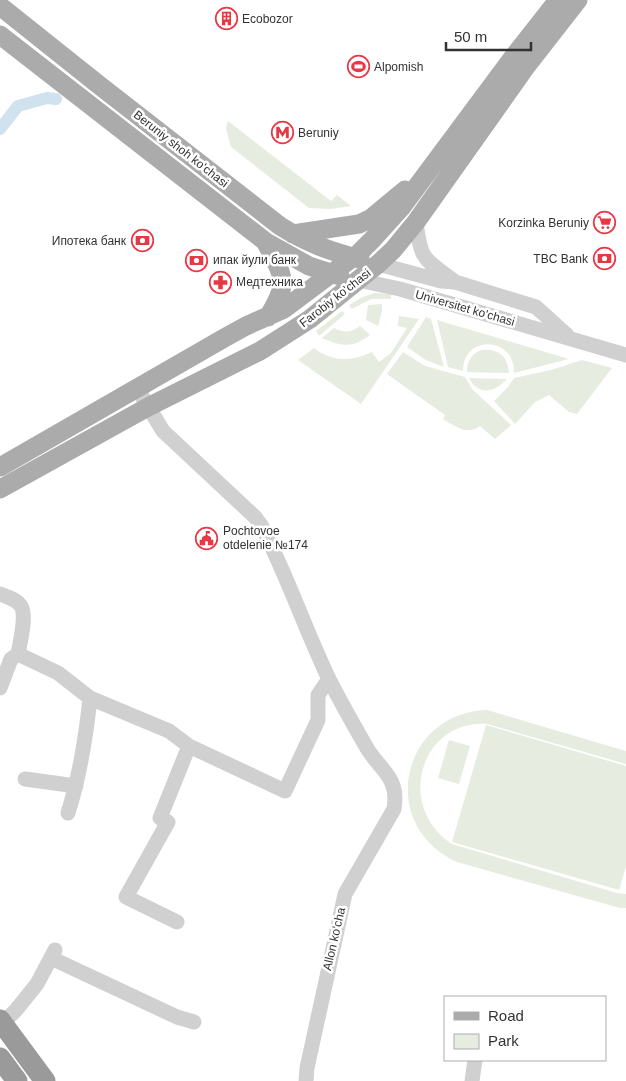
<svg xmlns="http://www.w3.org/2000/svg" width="626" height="1081" font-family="Arial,sans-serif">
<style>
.green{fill:#e6ecdf}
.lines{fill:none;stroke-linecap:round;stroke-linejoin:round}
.canal{stroke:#cfe2ee;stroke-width:12}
.minor{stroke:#d0d0d0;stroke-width:15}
.major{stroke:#ababab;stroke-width:19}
.highway{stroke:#9a9a9a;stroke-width:21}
.labels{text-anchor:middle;stroke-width:5;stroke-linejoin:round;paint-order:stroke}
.poi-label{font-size:12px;fill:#333;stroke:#fff;text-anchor:start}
.street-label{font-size:12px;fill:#333;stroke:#fff}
</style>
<rect width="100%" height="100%" fill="#fff"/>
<!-- green -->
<path class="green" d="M228,121L331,201L337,195L351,206L331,209L309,208L231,147L226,128Z
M375,293L391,294V299H371L352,309L349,305L363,297Z
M382,304V311L378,326L366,320L368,305Z
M342,311L345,314L319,336L316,331Z
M399,316L419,319L361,404L298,360L314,348C332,362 352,362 372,352L379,362L391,353L407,328L398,326Z
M426,317L431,319L444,367L426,360L407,347Z
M437,320L569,359L514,373C515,336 463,334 463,371L448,367Z
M360,326L370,335C353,348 342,347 322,338L334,328C344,333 351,333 360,326Z
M481,350C498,348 508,356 509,373L467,372C467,361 472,354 481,350Z
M403,352L425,366L465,377L472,389L511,425L495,439L480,426C467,436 455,426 443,419L445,415L387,374Z
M582,360L612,368L577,414L569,412L549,395L535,402L515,424L494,401L508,387L514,378L551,370Z
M469,378L507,379C495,392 479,397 469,378Z
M487,710L626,751V764L487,724C420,720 395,807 452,844L617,893L626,894V908H620L457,862C377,826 400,713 487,710Z
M486,725L626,766V866L619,890L452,842Z
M449,740L470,746L459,784L438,778Z"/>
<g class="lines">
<!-- canal -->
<path class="canal" d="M0,129L18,106L47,98L56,99"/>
<!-- minor -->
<path class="minor" d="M416,222C421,262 424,258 454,281
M378,264L441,281L455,282L536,307L567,335
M358,280L400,289L626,355
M137,388L163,431L255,517L261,525C287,575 305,629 329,679C340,701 352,722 364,743C377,769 400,775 394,809L345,894L307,1068L306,1081
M0,594C7,597 16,599 21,606C27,616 20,642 18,654L11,659L0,688
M18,654L58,673L90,698L169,731L189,746L285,791L318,720V695L329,679
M25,779L76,786
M68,813C80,775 86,737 90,698
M177,922L126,897L168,822L160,818L189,746
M51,958L177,1017L194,1022
M3,1023L16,1010L37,984L55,950
M472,1081L475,1060"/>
<!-- major -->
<path class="major" d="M0,6L99,85L280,226C307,243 329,251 360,259
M0,35L266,242L309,266L340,276
M293,234L359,224L370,219L405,190
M266,243C284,278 290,281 268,317
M0,467L226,337L246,326L284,309L359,253L373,239L401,208L514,56L558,0
M0,489L148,407L260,351L310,319L378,264L393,250L416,222L525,68L578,0"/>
<!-- highway -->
<path class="highway" d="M0,1020L45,1081
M0,1058L17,1081"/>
</g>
<!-- icons -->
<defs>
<symbol id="building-ring" viewBox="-11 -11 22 22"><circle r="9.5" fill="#fff" stroke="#e63946" stroke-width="1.5"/><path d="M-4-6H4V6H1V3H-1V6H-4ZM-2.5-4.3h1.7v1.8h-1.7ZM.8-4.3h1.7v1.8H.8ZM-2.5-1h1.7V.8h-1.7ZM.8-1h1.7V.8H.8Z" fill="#e63946"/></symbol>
<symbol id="stadium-ring" viewBox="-11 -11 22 22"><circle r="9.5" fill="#fff" stroke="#e63946" stroke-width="1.5"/><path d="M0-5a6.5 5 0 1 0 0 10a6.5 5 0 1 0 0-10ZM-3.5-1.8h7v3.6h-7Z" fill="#e63946"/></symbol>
<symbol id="metro-ring" viewBox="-11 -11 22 22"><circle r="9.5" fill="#fff" stroke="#e63946" stroke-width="1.5"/><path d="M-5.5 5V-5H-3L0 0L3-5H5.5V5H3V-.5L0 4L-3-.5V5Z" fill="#e63946"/></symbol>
<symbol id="supermarket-ring" viewBox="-11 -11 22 22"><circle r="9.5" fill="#fff" stroke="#e63946" stroke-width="1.5"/><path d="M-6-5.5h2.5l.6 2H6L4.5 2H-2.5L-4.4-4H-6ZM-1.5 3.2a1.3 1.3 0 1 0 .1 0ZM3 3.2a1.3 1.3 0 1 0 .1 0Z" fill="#e63946"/></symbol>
<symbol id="bank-ring" viewBox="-11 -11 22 22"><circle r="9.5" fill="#fff" stroke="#e63946" stroke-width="1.5"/><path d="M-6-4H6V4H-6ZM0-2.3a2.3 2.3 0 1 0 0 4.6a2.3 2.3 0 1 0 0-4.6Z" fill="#e63946"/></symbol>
<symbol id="pharmacy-ring" viewBox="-11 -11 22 22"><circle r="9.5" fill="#fff" stroke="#e63946" stroke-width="1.5"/><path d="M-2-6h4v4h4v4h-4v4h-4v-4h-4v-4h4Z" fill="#e63946"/></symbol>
<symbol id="civic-ring" viewBox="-11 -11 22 22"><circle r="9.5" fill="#fff" stroke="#e63946" stroke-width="1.5"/><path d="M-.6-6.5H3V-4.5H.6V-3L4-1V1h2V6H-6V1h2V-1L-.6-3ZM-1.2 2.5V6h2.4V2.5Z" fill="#e63946"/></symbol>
</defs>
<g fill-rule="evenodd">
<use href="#building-ring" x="214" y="6" width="25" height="25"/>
<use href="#stadium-ring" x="346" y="54" width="25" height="25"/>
<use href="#metro-ring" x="270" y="120" width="25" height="25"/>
<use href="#supermarket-ring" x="592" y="210" width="25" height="25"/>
<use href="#bank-ring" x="130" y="228" width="25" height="25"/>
<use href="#bank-ring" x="592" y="246" width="25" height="25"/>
<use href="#bank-ring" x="184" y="248" width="25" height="25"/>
<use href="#pharmacy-ring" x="208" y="270" width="25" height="25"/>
<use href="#civic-ring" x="194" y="526" width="25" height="25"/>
</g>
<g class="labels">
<!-- poi labels -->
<g class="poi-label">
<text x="242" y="23">Ecobozor</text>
<text x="374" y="71">Alpomish</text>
<text x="298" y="137">Beruniy</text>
<text x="589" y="227" text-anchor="end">Korzinka Beruniy</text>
<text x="126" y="245" text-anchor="end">Ипотека банк</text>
<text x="588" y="263" text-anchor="end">TBC Bank</text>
<text x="213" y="264">ипак йули банк</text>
<text x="236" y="286">Медтехника</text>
<text x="223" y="535">Pochtovoe<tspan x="223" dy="14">otdelenie №174</tspan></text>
</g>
<!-- street labels -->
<g class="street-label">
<text transform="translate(181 149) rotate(38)" y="4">Beruniy shoh ko'chasi</text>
<text transform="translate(335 298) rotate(-38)" y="4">Farobiy ko'chasi</text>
<text transform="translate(465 308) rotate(16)" y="4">Universitet ko'chasi</text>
<text transform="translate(334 939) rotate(-77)" y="4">Allon ko'cha</text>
</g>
</g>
<!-- legend -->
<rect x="444" y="996" width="162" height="65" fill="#ffffff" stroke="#adadad"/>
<rect x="454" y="1012" width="25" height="8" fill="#ababab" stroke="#adadad"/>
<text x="488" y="1021" font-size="15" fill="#333333">Road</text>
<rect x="454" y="1034" width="25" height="15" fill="#e6ecdf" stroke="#adadad"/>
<text x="488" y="1046" font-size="15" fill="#333333">Park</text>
<!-- scale -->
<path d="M446 42v8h85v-8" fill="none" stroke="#333333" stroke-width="2.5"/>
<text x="454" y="42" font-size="15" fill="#333333" stroke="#ffffff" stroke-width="4" paint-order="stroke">50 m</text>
</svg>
